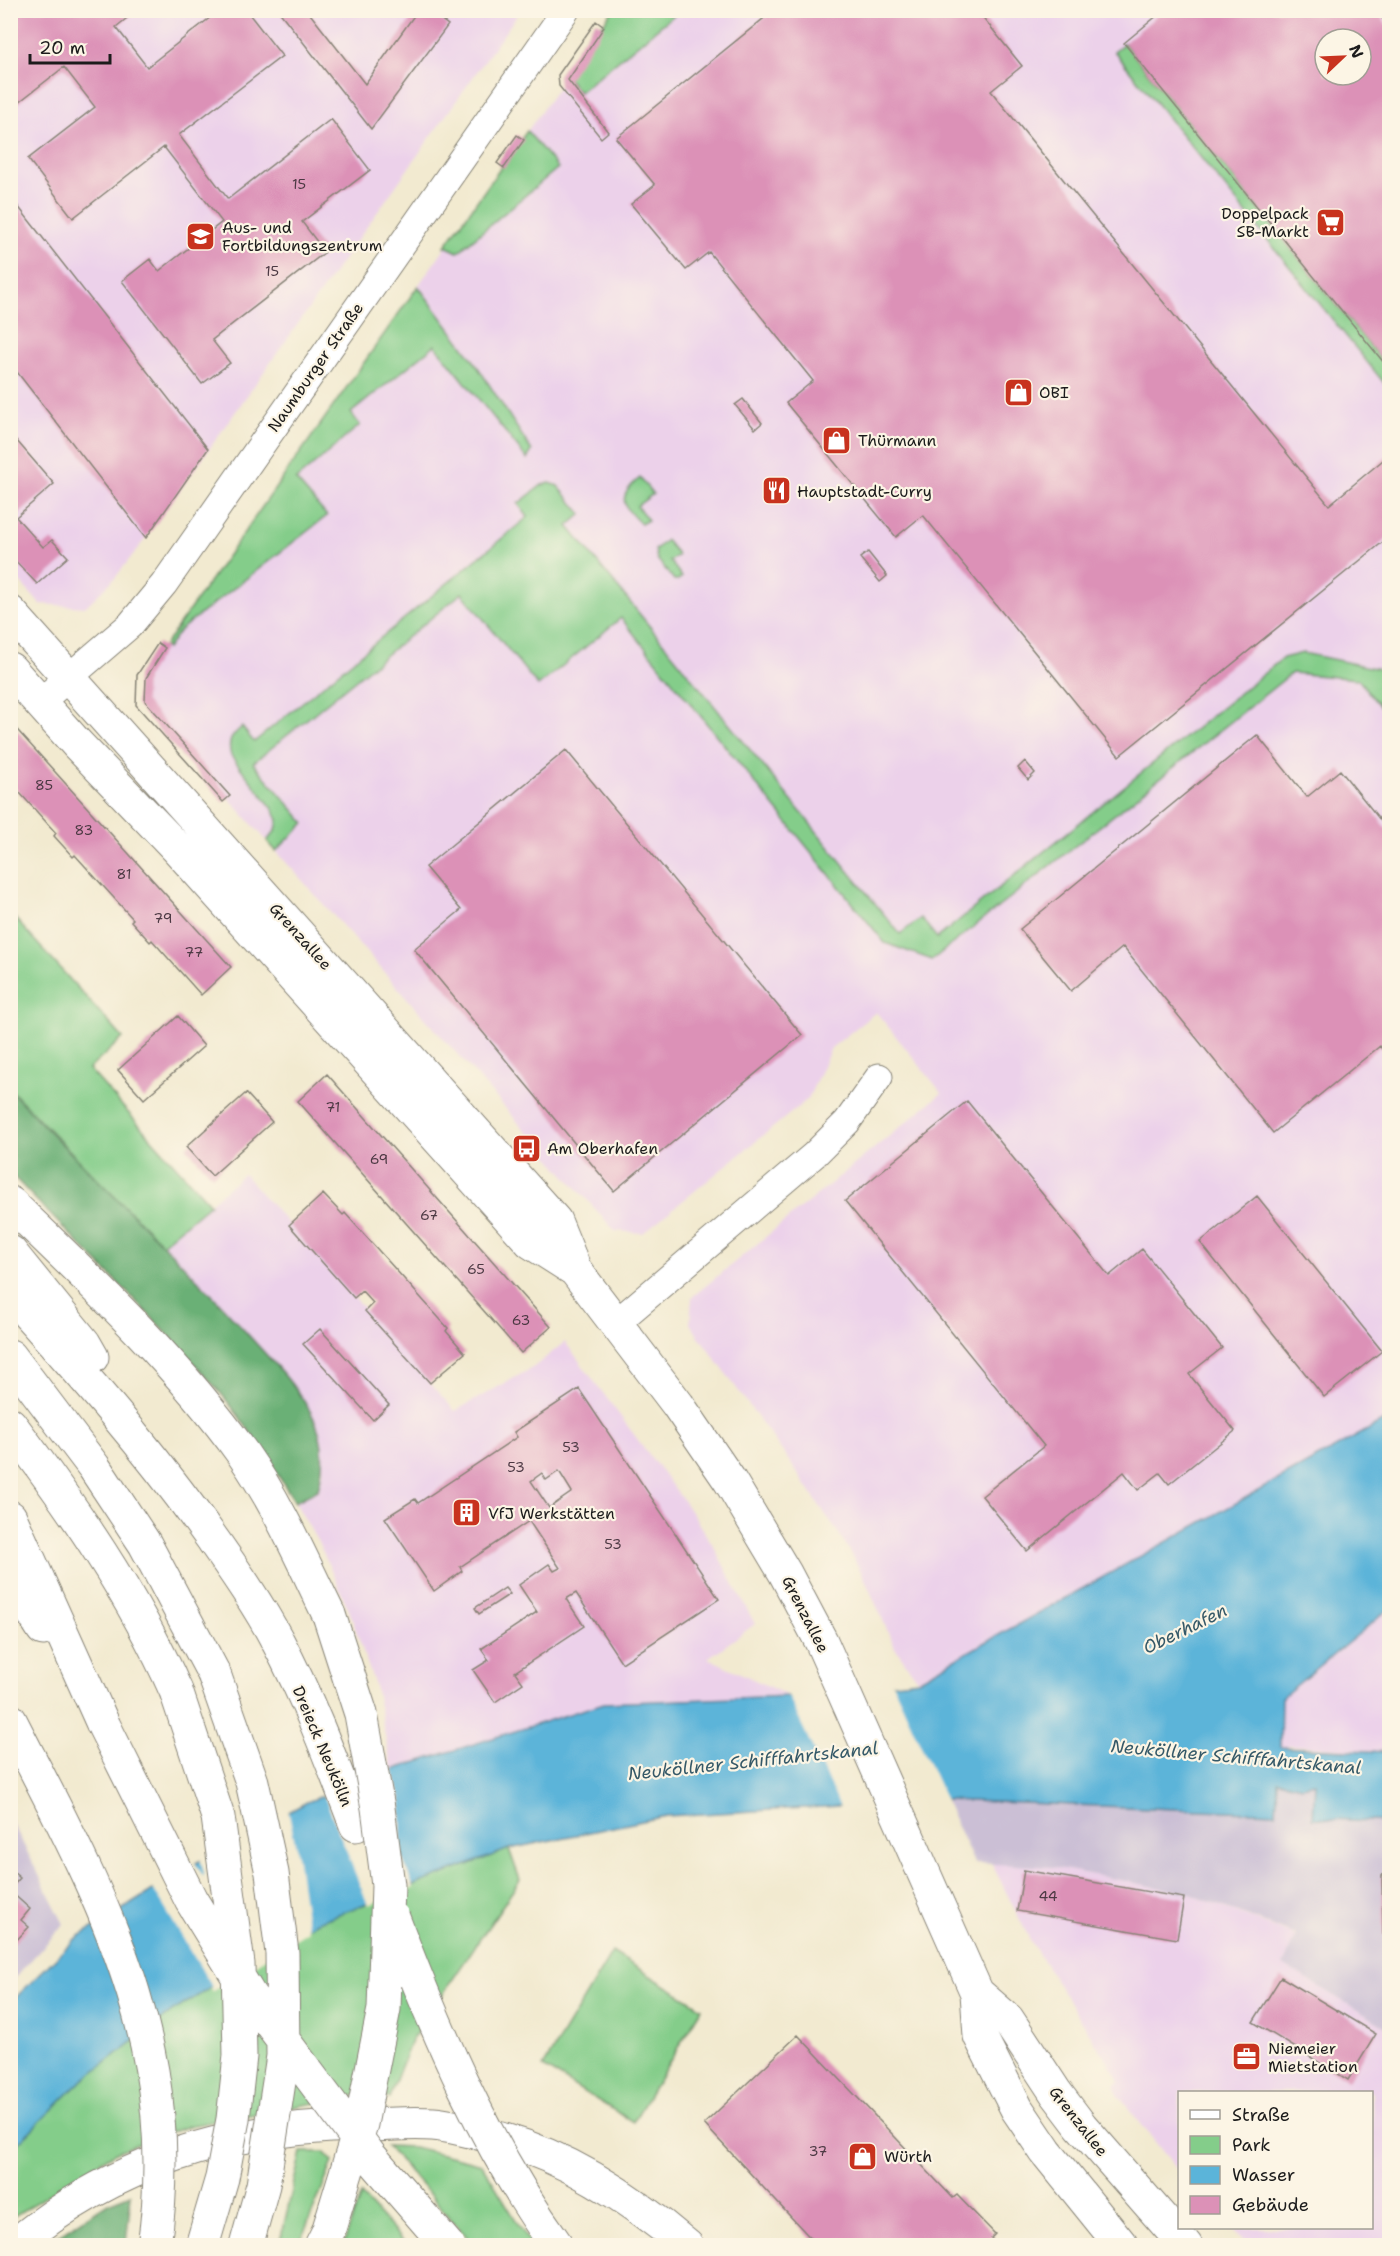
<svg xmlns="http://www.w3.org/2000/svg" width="1400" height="2256" font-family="'Shantell Sans',sans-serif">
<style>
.built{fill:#ecd1ea;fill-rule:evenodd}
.industrial{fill:#cbbfd5}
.green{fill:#84cd8a;stroke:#507453;stroke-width:1.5}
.forest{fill:#6bb076;stroke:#446649;stroke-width:1.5}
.water{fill:#5bb4d9;stroke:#3c687a;stroke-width:1.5}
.pier{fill:#f2ead0}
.building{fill:#dc91b7;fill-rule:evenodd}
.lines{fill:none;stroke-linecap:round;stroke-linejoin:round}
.street-casing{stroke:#878376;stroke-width:29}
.secondary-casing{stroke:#878376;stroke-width:35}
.highway-casing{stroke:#878376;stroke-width:35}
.street{stroke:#fff;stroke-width:27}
.secondary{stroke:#fff;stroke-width:33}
.highway{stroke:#fff;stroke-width:33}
.highway-bridge-casing{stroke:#878376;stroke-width:35;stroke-linecap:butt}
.highway-bridge{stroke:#fff;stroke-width:33}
.labels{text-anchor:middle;stroke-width:4.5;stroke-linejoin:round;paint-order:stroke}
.number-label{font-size:14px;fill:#4c3943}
.poi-label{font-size:16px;fill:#1c1c1c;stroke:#fcf5e5;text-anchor:start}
.street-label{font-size:16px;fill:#1c1c1c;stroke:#fcf5e5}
.water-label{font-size:18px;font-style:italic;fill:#355968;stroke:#fcf5e5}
</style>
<rect width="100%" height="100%" fill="#fcf5e5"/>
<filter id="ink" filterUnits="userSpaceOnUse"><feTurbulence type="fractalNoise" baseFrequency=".0167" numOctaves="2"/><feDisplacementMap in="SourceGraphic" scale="12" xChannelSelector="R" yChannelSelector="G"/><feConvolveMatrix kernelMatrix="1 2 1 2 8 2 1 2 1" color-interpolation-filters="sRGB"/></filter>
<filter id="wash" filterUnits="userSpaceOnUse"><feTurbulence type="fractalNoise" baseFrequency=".008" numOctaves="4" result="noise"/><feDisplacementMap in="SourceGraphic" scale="24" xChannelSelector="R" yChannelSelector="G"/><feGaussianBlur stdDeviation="1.35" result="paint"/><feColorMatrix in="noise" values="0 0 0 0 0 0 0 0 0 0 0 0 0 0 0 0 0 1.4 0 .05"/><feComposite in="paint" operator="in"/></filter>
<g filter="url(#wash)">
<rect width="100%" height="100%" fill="#f2ead0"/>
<!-- built -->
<path class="built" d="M11,11H520L146,538L115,578L85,607L40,604L11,572Z
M612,11H1389V1419L918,1680L895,1648L864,1577L843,1540L785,1455L690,1324L692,1297L942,1093L876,1012L831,1048L808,1099L643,1233L615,1231L143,702L144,677L164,646ZM1325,39H1361V75H1325Z
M244,1174L455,1411L534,1367L565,1342L685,1503L714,1547L755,1624L708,1658L789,1696L604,1703L392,1770L375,1686L349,1610L320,1546L295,1502L318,1490L323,1472L321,1439L297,1392L274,1364L227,1311L161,1245Z
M1389,1609V1752L1288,1745V1748L1280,1747L1281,1698Z
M991,1862L1053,1867L1187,1893L1296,1936L1283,1965L1389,2029V2245H1250L1232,2228H1372V2092H1180L1179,2172L1118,2095L1115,2085L1120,2081L1031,1942Z"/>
<!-- industrial -->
<path class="industrial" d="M1278,1781L1302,1786L1315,1783L1313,1818L1389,1822V2029L1283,1965L1296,1935L1187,1893L1053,1867L974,1863L945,1800L1276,1813Z
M10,1818L64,1924L11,1982H10Z"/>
<!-- green -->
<path class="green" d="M612,11H679L579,92L566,76Z
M1124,43L1389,369V389L1114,51Z
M527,131L558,168L458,252L445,246Z
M418,286L472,358L532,451L527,459L435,345L351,413L360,425L296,480L327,516L180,630L167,649L164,646Z
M640,478L653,494L637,506L648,520L641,524C620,505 618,495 640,478Z
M550,483L558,486L582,514L568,526L900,934L921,918L937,938L1283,658L1303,653L1389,671V678L1384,683L1389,691V718L1358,679L1292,673L932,960L885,943L621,618L538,686L462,593L253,763L305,823L276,851L267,841L276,830L278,820L273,809L231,756C227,742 231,736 242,727L254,742L528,517L518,504L542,485Z
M666,540L678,555L670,561L682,577L678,580H674L657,559L655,550Z
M10,913L123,1038L89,1069L210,1204L161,1245L11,1090Z
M509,1849L520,1880L411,2041L389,2098L359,2095L189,2126L116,2152L11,2218V2150L79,2083L173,2011L315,1923Z
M612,1952L702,2008L633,2122L543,2067Z
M387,2146L414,2147L482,2164L531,2245H474Z
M301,2152H324L333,2162L299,2245L279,2246Z
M361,2195L407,2245H343Z"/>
<!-- forest -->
<path class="forest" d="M10,1090C86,1173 170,1246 244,1330C266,1355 293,1381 310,1411C325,1436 325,1463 318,1490L295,1502C272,1466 250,1429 223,1396C157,1318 81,1248 11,1174Z
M131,2194L126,2245L47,2246L46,2243L108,2203Z"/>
<!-- water -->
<path class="water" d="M1389,1418V1609L1281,1698L1280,1747L1389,1752V1822L1313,1818L1315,1783L1302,1786L1278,1781L1276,1813L945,1800L666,1816L509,1849L315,1923L173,2011L79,2083L11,2150V2002L75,1939L196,1863L307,1802L392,1770L604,1703L789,1696L918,1680Z"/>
<!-- pier -->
<path class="pier" d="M891,1680L947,1803L841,1809L787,1693Z
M392,1767L401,1800V1855L414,1888L368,1905L323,1793Z
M288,1809L296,1847L308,1931L212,1992L211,1985L152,1887L194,1861L204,1877L200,1857Z"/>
<g id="blocks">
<!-- building -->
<path class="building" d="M17,10H137L116,27L147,67L220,10H246L282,56L179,135L228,199L331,119L370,170L302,222L325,252L212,340L230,363L202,384L122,281L150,259L159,271L222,222L164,147L73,218L28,159L95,107L64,67L10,109V15Z
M278,10H307L365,84L418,10H428L448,25L371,129Z
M774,10H977L1022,66L991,91L1329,505L1389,455V537L1119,756L923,515L896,537L786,403L813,381L709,252L686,270L631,204L655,185L616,138Z
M1164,10H1376L1389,27V369L1124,43ZM1325,39H1361V75H1325Z
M596,21L604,27L568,80L608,132L601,138L559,86L558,75Z
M517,135L524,140L504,168L497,163Z
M10,196L208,449L146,538L10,363Z
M743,399L762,423L755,429L735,405Z
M10,433L54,484L16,517L43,547L52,540L68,557L37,584L10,555Z
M868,552L887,576L880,582L860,558Z
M158,643L165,648L146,678L145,701L230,796L223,802L136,705L137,675Z
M10,722L231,967L201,995L152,940L150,942L131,921L133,919L75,855L73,857L54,836L56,833L10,782Z
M1257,735L1307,797L1340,770L1389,831V1059L1380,1046L1273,1133L1123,947L1071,991L1020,929Z
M566,750L802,1035L614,1191L414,949L461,910L425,867Z
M1025,761L1035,773L1028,780L1018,768Z
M178,1016L204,1046L144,1099L118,1070Z
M327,1074L551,1327L521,1353L298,1101Z
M246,1093L272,1122L212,1176L186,1147Z
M967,1101L1109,1276L1142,1249L1222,1348L1189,1374L1235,1431L1169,1484L1160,1473L1138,1490L1124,1472L1027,1551L982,1496L1044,1446L845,1201Z
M323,1194L343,1215L345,1213L448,1328L446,1331L465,1353L430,1383L365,1311L373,1303L362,1291L354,1298L289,1225Z
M1257,1196L1382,1351L1324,1397L1200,1242Z
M320,1329L389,1405L373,1420L303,1344Z
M579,1389L719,1599L622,1663L576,1593L566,1599L584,1626L515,1672L523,1683L495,1702L473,1670L489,1660L481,1649L537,1612L519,1585L549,1564L554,1571L560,1568L529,1521L460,1567L462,1571L434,1591L385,1518L415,1499L418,1503L517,1437L514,1432ZM559,1471L572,1492L549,1508L531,1481L542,1473L546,1480Z
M505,1588L510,1594L479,1614L475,1608Z
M10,1869L20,1878L10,1889Z
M1024,1870L1184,1898L1177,1939L1017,1911Z
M1389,1874V1938L1383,1934L1382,1875Z
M10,1891L30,1909L21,1920L29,1927L10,1947Z
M1281,1977L1376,2034L1348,2080L1253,2022Z
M798,2035L953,2198L957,2195L995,2234L991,2238L998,2246H818L704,2124Z"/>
</g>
</g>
<g filter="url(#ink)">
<use href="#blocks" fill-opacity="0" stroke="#878376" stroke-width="1.5"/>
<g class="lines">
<defs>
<path id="street" d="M40,702L130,625L164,584L566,10
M616,1323L814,1155L847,1122L879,1077"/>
<path id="secondary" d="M10,612L555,1221L575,1270L678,1405L730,1481L785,1573L821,1641L977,1993L980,2036L1017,2109L1046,2152L1122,2246
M10,669L77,744L176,847L531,1242L575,1270
M977,1993L1008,2020L1056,2093L1081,2126L1186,2246"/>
<path id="highway" d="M10,1203C92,1282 176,1361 243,1454C278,1504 302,1560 329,1615
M10,1252L84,1343L92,1357
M10,1294C81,1372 150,1451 211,1537C234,1570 258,1604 277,1640C309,1700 332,1762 356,1825
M10,1356L94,1467L145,1544L214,1674
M10,1424C75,1511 132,1592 176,1691
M10,1517L103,1724
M10,1577L43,1629
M10,1720L30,1759
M14,2246C114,2161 232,2127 361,2125C385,2125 410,2122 433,2124C456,2126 482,2134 504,2140C572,2159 634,2201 687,2246"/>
</defs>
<!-- street casing -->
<use href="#street" class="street-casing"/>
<!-- secondary casing -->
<use href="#secondary" class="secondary-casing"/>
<!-- highway casing -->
<use href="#highway" class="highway-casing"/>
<!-- street -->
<use href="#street" class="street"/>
<!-- secondary -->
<use href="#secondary" class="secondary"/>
<!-- highway -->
<use href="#highway" class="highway"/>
<defs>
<path id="highway-bridge" d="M214,1674L252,1782L272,1873L282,1953L283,2056L263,2185L246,2246
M176,1691L218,1817L238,1964L240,2056L233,2119L222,2178L202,2246
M103,1724L191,1900L250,1996L370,2156L448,2246
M30,1759C113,1919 181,2060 154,2246
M393,1918C437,2033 485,2146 557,2246
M321,2246L328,2232L361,2124L384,2009L388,1885L378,1808L361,1714L329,1615"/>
</defs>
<!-- highway-bridge casing -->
<use href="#highway-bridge" class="highway-bridge-casing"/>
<!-- highway-bridge -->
<use href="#highway-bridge" class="highway-bridge"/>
</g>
</g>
<!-- icons -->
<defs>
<symbol id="supermarket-square" viewBox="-11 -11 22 22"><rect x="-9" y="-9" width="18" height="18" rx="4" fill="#c8321e" stroke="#fcf5e5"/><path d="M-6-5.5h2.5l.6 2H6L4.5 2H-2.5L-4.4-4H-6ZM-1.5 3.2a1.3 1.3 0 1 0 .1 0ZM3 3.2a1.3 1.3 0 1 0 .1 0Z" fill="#fff"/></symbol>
<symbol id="school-square" viewBox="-11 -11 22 22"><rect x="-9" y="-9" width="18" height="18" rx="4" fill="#c8321e" stroke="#fcf5e5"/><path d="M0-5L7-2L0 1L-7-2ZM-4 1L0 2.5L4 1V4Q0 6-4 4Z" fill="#fff"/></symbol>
<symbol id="shop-square" viewBox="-11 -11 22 22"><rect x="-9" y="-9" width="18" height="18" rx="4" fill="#c8321e" stroke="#fcf5e5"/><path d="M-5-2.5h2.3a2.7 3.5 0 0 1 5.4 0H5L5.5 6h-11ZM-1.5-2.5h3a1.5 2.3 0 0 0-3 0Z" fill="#fff"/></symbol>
<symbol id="restaurant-square" viewBox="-11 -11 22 22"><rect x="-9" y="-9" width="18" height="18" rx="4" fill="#c8321e" stroke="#fcf5e5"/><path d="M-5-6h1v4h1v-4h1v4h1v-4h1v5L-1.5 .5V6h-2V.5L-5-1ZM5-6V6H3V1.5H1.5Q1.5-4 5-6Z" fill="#fff"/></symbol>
<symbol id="bus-square" viewBox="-11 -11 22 22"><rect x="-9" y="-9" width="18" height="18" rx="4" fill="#c8321e" stroke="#fcf5e5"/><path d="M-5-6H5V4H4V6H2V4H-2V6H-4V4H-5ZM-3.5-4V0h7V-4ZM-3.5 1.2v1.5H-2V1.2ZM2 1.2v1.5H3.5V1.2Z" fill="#fff"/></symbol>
<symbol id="building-square" viewBox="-11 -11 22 22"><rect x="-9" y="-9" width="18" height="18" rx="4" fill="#c8321e" stroke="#fcf5e5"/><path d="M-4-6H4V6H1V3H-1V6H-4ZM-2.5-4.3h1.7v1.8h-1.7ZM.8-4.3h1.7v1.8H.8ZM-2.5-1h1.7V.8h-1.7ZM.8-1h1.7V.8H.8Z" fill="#fff"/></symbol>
<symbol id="office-square" viewBox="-11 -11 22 22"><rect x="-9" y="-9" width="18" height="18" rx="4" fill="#c8321e" stroke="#fcf5e5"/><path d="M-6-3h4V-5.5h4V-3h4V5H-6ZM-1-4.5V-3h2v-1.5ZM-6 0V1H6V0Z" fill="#fff"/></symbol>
</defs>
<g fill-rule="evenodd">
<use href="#supermarket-square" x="1314" y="206" width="33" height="33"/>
<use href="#school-square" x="184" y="220" width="33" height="33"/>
<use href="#shop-square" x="1002" y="376" width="33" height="33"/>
<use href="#shop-square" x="820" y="424" width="33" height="33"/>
<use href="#restaurant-square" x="760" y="474" width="33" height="33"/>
<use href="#bus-square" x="510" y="1132" width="33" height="33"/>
<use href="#building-square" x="450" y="1496" width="33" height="33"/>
<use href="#office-square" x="1230" y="2040" width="33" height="33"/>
<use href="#shop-square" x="846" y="2140" width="33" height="33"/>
</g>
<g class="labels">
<!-- number labels -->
<g class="number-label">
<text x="299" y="189">15</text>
<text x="272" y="276">15</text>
<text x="44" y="790">85</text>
<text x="84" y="835">83</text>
<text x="124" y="879">81</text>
<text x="163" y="923">79</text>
<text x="194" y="957">77</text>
<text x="333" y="1112">71</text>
<text x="379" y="1164">69</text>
<text x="429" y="1220">67</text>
<text x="476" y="1274">65</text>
<text x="521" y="1325">63</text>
<text x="571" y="1452">53</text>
<text x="516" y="1472">53</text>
<text x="613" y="1549">53</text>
<text x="1048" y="1901">44</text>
<text x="818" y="2156">37</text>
</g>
<!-- poi labels -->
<g class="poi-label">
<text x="1309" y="219" text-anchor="end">Doppelpack<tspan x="1309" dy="18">SB-Markt</tspan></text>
<text x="222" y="233">Aus- und<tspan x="222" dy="18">Fortbildungszentrum</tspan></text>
<text x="1039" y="398">OBI</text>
<text x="858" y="446">Thürmann</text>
<text x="797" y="497">Hauptstadt-Curry</text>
<text x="547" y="1154">Am Oberhafen</text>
<text x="488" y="1519">VfJ Werkstätten</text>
<text x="1268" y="2054">Niemeier<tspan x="1268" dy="18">Mietstation</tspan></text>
<text x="884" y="2162">Würth</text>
</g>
<!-- street labels -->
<g class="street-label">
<text transform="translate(315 367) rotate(-55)" y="6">Naumburger Straße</text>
<text transform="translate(301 936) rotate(48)" y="6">Grenzallee</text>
<text transform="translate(806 1614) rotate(63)" y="6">Grenzallee</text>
<text transform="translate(323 1746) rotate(67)" y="6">Dreieck Neukölln</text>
<text transform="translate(1079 2121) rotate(52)" y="6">Grenzallee</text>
</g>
<!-- water labels -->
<g class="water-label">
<text transform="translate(1185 1629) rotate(-26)" y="6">Oberhafen</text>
<text transform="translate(1236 1757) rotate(5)" y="6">Neuköllner Schifffahrtskanal</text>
<text transform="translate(753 1761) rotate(-6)" y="6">Neuköllner Schifffahrtskanal</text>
</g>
</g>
<!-- margin -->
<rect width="1400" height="2256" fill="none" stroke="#fcf5e5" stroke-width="36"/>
<!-- legend -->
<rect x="1178" y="2091" width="195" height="138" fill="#fcf5e5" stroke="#a29e95" stroke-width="1.5"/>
<rect x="1190" y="2110" width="30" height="9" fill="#ffffff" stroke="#a29e95" stroke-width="1.5"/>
<text x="1232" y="2121" font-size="18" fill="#1c1c1c">Straße</text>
<rect x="1190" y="2136" width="30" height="18" fill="#84cd8a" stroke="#a29e95" stroke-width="1.5"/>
<text x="1232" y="2151" font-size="18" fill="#1c1c1c">Park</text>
<rect x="1190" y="2166" width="30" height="18" fill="#5bb4d9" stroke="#a29e95" stroke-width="1.5"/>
<text x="1232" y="2181" font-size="18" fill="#1c1c1c">Wasser</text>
<rect x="1190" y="2196" width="30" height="18" fill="#dc91b7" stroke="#a29e95" stroke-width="1.5"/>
<text x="1232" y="2211" font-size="18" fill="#1c1c1c">Gebäude</text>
<!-- north arrow -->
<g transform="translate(1343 57) rotate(67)"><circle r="28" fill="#fcf5e5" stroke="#a29e95" stroke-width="1.5"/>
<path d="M0-4.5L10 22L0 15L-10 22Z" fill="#c8321e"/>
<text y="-9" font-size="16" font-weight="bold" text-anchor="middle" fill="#1c1c1c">N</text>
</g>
<!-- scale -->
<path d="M30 54v9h80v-9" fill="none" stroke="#1c1c1c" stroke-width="3"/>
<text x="39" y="54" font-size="18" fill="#1c1c1c" stroke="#fcf5e5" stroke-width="4.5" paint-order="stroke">20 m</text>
</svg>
